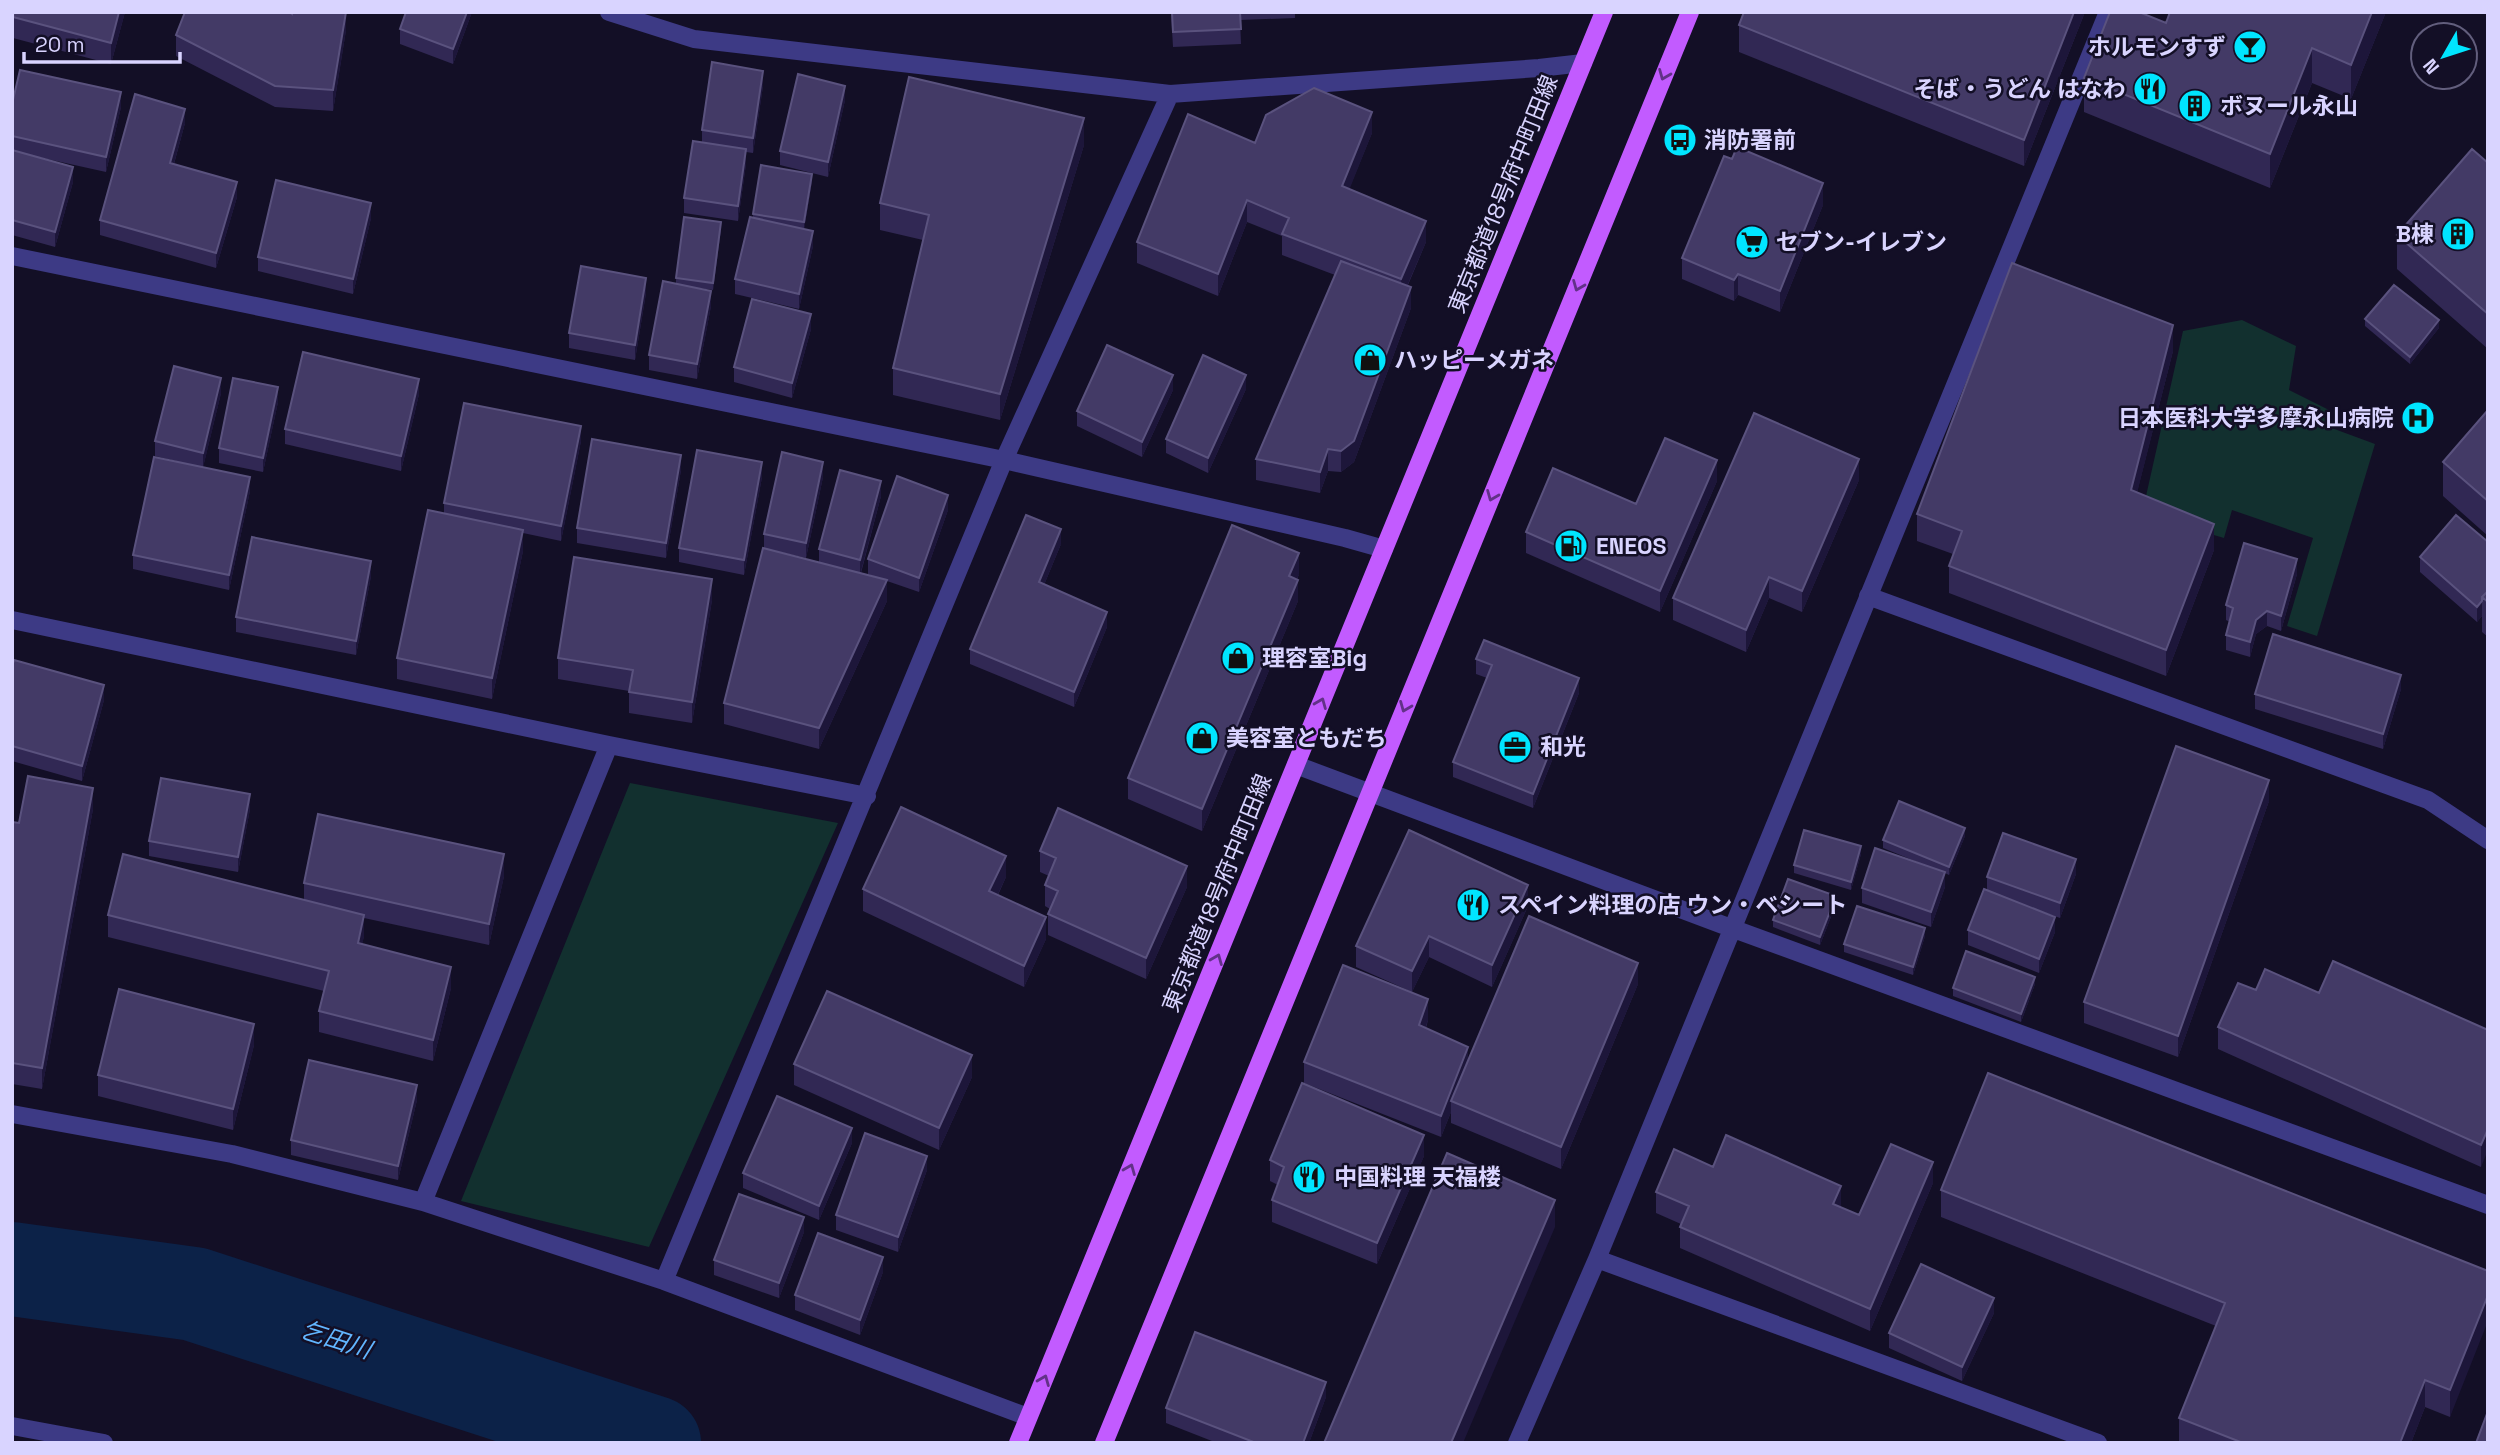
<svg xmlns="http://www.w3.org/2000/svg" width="2500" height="1455" font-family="'Space Grotesk','Noto Sans JP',sans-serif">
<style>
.green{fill:#12302f}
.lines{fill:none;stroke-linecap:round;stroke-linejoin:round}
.river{stroke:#0c2248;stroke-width:94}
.minor{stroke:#3d3a85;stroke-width:18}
.primary{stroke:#c25bff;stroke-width:18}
.wall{fill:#312854}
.shaded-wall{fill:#1d163a}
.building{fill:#433a66;stroke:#5a527e;stroke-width:2}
.oneway{stroke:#623188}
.labels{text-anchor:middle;stroke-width:5;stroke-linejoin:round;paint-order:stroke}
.poi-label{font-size:23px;font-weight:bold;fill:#d9d4ff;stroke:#130f26;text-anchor:start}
.street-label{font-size:23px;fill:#d9d4ff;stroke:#130f26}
.water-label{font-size:24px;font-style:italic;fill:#62b6ff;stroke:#130f26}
</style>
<rect width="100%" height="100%" fill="#130f26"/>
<!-- green -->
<path class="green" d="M2242,320L2296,346L2289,390L2329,410V427L2375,444L2317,636L2287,626L2313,538L2232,510L2224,538L2142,514L2183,331Z
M630,783L838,823L649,1247L461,1201Z"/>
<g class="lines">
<!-- river -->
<path class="river" d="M12,1269L194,1294L654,1443"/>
<!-- minor -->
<path class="minor" d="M609,12L694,39L1170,94L1539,68L1583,63
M12,256L1004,460L1345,538L1384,549
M1868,596L2428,800L2488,840
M12,620L609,745L867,796
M1296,765L1731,928L2488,1205
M12,1114L232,1154L423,1202L664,1281L1028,1417
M423,1202L609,745
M1597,1259L2098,1443
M664,1281L1004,460L1170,94
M12,1426L104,1443
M1517,1443L1597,1259L2108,12"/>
<!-- primary -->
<path class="primary" d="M1018,1443L1604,12
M1104,1443L1690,12"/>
</g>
<!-- wall -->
<path class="wall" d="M125,12L111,64L13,38V17Z
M346,12V30L333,111L275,107L176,56V35L292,14Z
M406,12H472L453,64L400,44V29Z
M1171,12H1295V18L1240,20L1241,44L1173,47Z
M1744,12H2085L2024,166L1739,52V25Z
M2386,12L2351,99L2312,83L2270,188L2084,112V78Z
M763,86L753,153L746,152V164L738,221L684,213V198L702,142V130Z
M845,100L828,177L780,165V151Z
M12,104L121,107L106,172L29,155L73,182L55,247L12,235Z
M185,123L174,164L237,197L216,268L100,235V220Z
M1372,133L1349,189L1426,242L1408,285L1411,308L1354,462L1341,472L1328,471L1320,493L1256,480V459L1335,275L1282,255V236L1247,222L1218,296L1137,263V242L1255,143Z
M1084,145L1000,420L893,395V368L923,240L880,230V203Z
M2488,163V349L2397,269V235Z
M812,181L804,229L813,246L799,309L735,294V279L753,218V214Z
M1823,205L1780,312L1738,295L1734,301L1682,279V258Z
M371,218L353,294L258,271V257Z
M721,229L713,290L698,288L711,306L697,379L649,370V355L676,284V278Z
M646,293L635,360L569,348V333Z
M2365,319L2439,328L2410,364L2365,326Z
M811,329L792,398L734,382V367Z
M2173,351L2137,492L2214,550L2166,676L1949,593V566L1953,554L1917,541V514Z
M1246,389L1208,473L1166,453V439Z
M1173,390L1142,457L1077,426V411Z
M221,393L203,467L250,491L229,590L133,569V555L176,461L155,456V441Z
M419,394L401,471L285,444V429Z
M278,402L263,472L219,463V448Z
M2488,410V536L2443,496V462Z
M581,441L561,541L523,533V551L492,699L397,679V658L444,513V503Z
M681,470L666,558L577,543V528Z
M762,477L744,575L679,562V548Z
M823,477L806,558L767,549L819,562V549L881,496L861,573L878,578L868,574V559L948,510L919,592L887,581V601L819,749L724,724V703L764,548V534Z
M1859,480L1802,612L1769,598L1746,652L1673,620V598Z
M1717,481L1660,612L1526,553V532L1636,504Z
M2488,542V637L2482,632V616L2477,622L2420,572V557Z
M1061,544L1044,585L1107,627L1074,707L970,664V649Z
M1299,574L1297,580L1298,601L1202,831L1128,799V778Z
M2297,574L2281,631L2267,626L2256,634L2250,657L2226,650V635L2230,622L2226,620V605Z
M371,576L356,655L236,632V617Z
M712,600L692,723L629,713V691L558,679V658Z
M1476,659L1579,693L1533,808L1453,777V762L1487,678L1476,674Z
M12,667L104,700L82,781L12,761Z
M2401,689L2383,749L2255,709V694Z
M2269,801L2178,1057L2084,1023V1002Z
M93,809L42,1089L12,1084V822L19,823Z
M250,809L238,872L149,856V841Z
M1965,836L1949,875L1945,873V887L1931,927L1862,903V888L1932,868L1883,848V840Z
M1040,851L1187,887L1146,979L1048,935V914L1050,909L1045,906V885L1049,876L1040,872Z
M1861,854L1851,890L1794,873V865Z
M2076,874L2060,918L2026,906L2055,932L2039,973L1968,945V930L1987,890V877Z
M504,876L489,945L364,918V936L362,944L451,988L433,1061L319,1032V1011L324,991L108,937V915L304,900V883Z
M1006,877L998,895L1046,939L1024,987L863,911V889Z
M1836,904L1820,945L1773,927V920Z
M1528,906L1492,987L1429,957L1412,992L1356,967V946Z
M1925,936L1913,975L1844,952V944Z
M1638,984L1561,1169L1451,1123V1112L1441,1137L1304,1083V1062L1428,1020L1426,1028L1468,1060Z
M2035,984L2021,1022L1953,996V988Z
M2256,990L2319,993L2488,1030L2481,1167L2218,1049V1027Z
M254,1045L233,1130L98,1096V1075Z
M794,1064L972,1077L939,1150L794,1085Z
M417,1100L398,1180L291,1155V1140Z
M852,1143L819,1220L743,1188V1173Z
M1424,1156L1377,1264L1272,1222V1200L1278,1185L1270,1181V1160Z
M1713,1167L1841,1207L1859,1215L1933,1183L1870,1331L1680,1248V1227L1681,1224L1656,1213V1192Z
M927,1170L898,1252L836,1230V1215Z
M1941,1190L2488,1271L2450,1417L2425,1407L2411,1443H2179V1418L2216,1326L1941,1217Z
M804,1232L779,1298L714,1275V1260Z
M883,1272L860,1335L795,1310V1295Z
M1994,1313L1962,1381L1889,1348V1333Z
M1326,1397L1309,1443H1217L1166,1423V1408Z"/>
<!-- shaded-wall -->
<path class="shaded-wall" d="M119,12H125L111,64V43Z
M346,12V30L333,111V90Z
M467,12H472L453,64V49Z
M2074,12H2085L2024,166V140Z
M2372,12H2386L2351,99V65Z
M2312,48V83L2270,188V154Z
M763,71V86L753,153V138Z
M845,86V100L828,177V162Z
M121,92V107L106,172V157Z
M185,109V123L170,178V163Z
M1372,112V133L1342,208V186Z
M1084,118V145L1000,420V394Z
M746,149V164L738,221V206Z
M73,167V182L55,247V232Z
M812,174V181L804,230V222Z
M237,182V197L216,268V253Z
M1823,183V205L1780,312V291Z
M1247,200V222L1218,296V274Z
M371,203V218L353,294V279Z
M1426,221V242L1401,300V279Z
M721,222V229L713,290V283Z
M813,231V246L799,309V294Z
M1738,274V295L1734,301V280Z
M646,278V293L635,360V345Z
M1411,287V308L1354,462L1341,472V451Z
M711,291V306L697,379V364Z
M811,314V329L792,398V383Z
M2439,320V328L2410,364V357Z
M2173,325V351L2131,517V490Z
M1173,375V390L1142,457V442Z
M1246,375V389L1208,473V458Z
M221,378V393L203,468V453Z
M419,379V394L401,471V456Z
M278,387V402L263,472V458Z
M581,426V441L561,541V526Z
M1328,449V471L1320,493V472Z
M681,455V470L666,558V543Z
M1859,459V480L1802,612V591Z
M1717,460V481L1660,612V591Z
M762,462V477L744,575V560Z
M823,462V477L806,558V543Z
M250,477V491L229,590V575Z
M881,481V496L860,575V560Z
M948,495V510L919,592V578Z
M2214,524V550L2166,676V650Z
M1061,529V544L1039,597V582Z
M523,530V551L492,699V678Z
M1299,553V574L1289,598V576Z
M2297,559V574L2281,631V616Z
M371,561V576L356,655V641Z
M1769,577V598L1746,652V630Z
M712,579V600L692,723V702Z
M887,580V601L819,749V728Z
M1298,580V601L1202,831V809Z
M2482,601V616L2477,622V607Z
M2267,611V626L2256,634L2250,657V642L2256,620Z
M1107,612V627L1074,707V692Z
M2401,675V689L2383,749V734Z
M1579,678V693L1533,808V794Z
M104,685V700L82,781V766Z
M2269,780V801L2178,1057V1036Z
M93,788V809L42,1089V1068Z
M250,794V809L238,872V857Z
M1965,828V836L1949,875V867Z
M1861,846V854L1851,890V882Z
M504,854V876L489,945V924Z
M1006,856V877L989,913V891Z
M2076,859V874L2060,918V903Z
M1187,866V887L1146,979V958Z
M1945,872V887L1931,927V912Z
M1528,885V906L1492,987V965Z
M1836,896V904L1820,945V937Z
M364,915V936L358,964V943Z
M1046,917V939L1024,987V966Z
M2055,917V932L2039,973V959Z
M1925,928V936L1913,975V967Z
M1429,936V957L1412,992V971Z
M1638,963V984L1561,1169V1147Z
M451,967V988L433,1061V1040Z
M2035,977V984L2021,1022V1014Z
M1428,999V1020L1419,1046V1025Z
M254,1024V1045L233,1130V1109Z
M1468,1047V1068L1451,1101V1112L1441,1137V1116Z
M972,1055V1077L939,1150V1128Z
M417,1085V1100L398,1180V1166Z
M852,1128V1143L819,1220V1206Z
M2488,1129V1150L2481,1167V1145Z
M1424,1135V1156L1377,1264V1243Z
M927,1156V1170L898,1252V1237Z
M1933,1162V1183L1870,1331V1309Z
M1841,1186V1207L1833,1204Z
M1555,1200V1227L1463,1443H1451Z
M804,1217V1232L779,1298V1283Z
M883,1257V1272L860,1335V1320Z
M2488,1295V1321L2450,1417V1390Z
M1994,1298V1313L1962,1381V1367Z
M2425,1380V1407L2411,1443H2400Z
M1326,1382V1397L1309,1443H1303Z"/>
<!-- building -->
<path class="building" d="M14,12H119L111,43L13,17Z
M185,12H289L292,14V12H346L333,90L275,86L176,35Z
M406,12H467L453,49L400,29Z
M1172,12H1240L1241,29L1173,32Z
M1744,12H2074L2024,140L1739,25Z
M2110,12H2139L2166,23L2170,12H2372L2351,65L2312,48L2270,154L2084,78Z
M712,62L763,71L753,138L702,130Z
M20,70L121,92L106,157L12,136V104Z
M798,74L845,86L828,162L780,151Z
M909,77L1084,118L1000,394L893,368L929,215L880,203Z
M1314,88L1372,112L1342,186L1426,221L1401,279L1282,234L1289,218L1247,200L1218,274L1137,242L1188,114L1255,143L1266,115Z
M135,94L185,109L170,163L237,182L216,253L100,220Z
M693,141L746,149L738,206L684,198Z
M1737,147L1823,183L1780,291L1738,274L1734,280L1682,258L1724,156L1732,159Z
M2472,149L2488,163V314L2397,235Z
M12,150L73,167L55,232L12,220Z
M761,165L812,174L804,222L753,214Z
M276,180L371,203L353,279L258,257Z
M684,217L721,222L713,283L676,278Z
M750,217L813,231L799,294L735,279Z
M1341,261L1411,287L1354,441L1341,451L1328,449L1320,472L1256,459Z
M2012,263L2173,325L2131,490L2214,524L2166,650L1949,566L1962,531L1917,514Z
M581,266L646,278L635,345L569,333Z
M663,281L711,291L697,364L649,355Z
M2394,285L2439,320L2410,357L2365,319Z
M752,299L811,314L792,383L734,367Z
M1107,345L1173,375L1142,442L1077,411Z
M303,352L419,379L401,456L285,429Z
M1203,355L1246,375L1208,458L1166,439Z
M174,366L221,378L203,453L155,441Z
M233,378L278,387L263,458L219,448Z
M464,403L581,426L561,526L444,503Z
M2488,410V501L2443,462Z
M1754,413L1859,459L1802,591L1769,577L1746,630L1673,598Z
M1665,438L1717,460L1660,591L1526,532L1553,468L1636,504Z
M592,439L681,455L666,543L577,528Z
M697,450L762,462L744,560L679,548Z
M782,452L823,462L806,543L764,534Z
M154,457L250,477L229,575L133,555Z
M840,470L881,481L860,560L819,549Z
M897,476L948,495L919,578L868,559Z
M428,510L523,530L492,678L397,658Z
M1026,515L1061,529L1039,582L1107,612L1074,692L970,649Z
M2456,515L2488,542V591L2482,597V601L2477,607L2420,557Z
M1232,525L1299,553L1289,576L1298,580L1202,809L1128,778Z
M252,537L371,561L356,641L236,617Z
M2244,543L2297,559L2281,616L2267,611L2256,620L2250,642L2226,635L2233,608L2226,605Z
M763,548L887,580L819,728L724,703Z
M574,557L712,579L692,702L629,692L633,670L558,658Z
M2488,591V602L2482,597Z
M2273,634L2401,675L2383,734L2255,694Z
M1484,640L1579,678L1533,794L1453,762L1492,665L1476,659Z
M14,660L104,685L82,766L12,746V667Z
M2176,746L2269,780L2178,1036L2084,1002Z
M28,776L93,788L42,1068L12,1063V822L19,823Z
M161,778L250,794L238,857L149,841Z
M1899,801L1965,828L1949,867L1883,840Z
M901,807L1006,856L989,891L1046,917L1024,966L863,889Z
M1058,808L1187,866L1146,958L1048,914L1058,891L1045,885L1056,858L1040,851Z
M318,814L504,854L489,924L304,883Z
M1409,830L1528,885L1492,965L1429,936L1412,971L1356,946Z
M1804,830L1861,846L1851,882L1794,865Z
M2003,833L2076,859L2060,903L1987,877Z
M1875,848L1945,872L1931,912L1862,888Z
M123,854L364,915L358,943L451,967L433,1040L319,1011L329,971L108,915Z
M1788,879L1836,896L1820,937L1773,920Z
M1984,889L2055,917L2039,959L1968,930Z
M1857,906L1925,928L1913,967L1844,944Z
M1529,916L1638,963L1561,1147L1451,1101Z
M1966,951L2035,977L2021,1014L1953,988Z
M2333,961L2488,1030V1129L2481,1145L2218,1027L2238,983L2256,990L2265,969L2319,993Z
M1343,965L1428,999L1419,1025L1468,1047L1441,1116L1304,1062Z
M119,989L254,1024L233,1109L98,1075Z
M827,991L972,1055L939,1128L794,1064Z
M309,1060L417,1085L398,1166L291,1140Z
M1988,1073L2488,1271V1295L2450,1390L2425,1380L2400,1443H2243L2179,1418L2225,1303L1941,1190Z
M1302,1083L1424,1135L1377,1243L1272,1200L1284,1167L1270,1160Z
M777,1096L852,1128L819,1206L743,1173Z
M865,1133L927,1156L898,1237L836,1215Z
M1726,1135L1841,1186L1833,1204L1859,1215L1891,1144L1933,1162L1870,1309L1680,1227L1689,1206L1656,1192L1674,1149L1713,1167Z
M1447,1153L1555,1200L1451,1443H1324Z
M739,1194L804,1217L779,1283L714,1260Z
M818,1233L883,1257L860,1320L795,1295Z
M1921,1264L1994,1298L1962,1367L1889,1333Z
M1195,1332L1326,1382L1303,1443H1256L1166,1408Z
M2488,1411V1443H2476Z"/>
<!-- one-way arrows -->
<defs><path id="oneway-chevron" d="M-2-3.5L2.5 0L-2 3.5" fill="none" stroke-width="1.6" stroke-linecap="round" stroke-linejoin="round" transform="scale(1.75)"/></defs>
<g class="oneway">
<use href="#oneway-chevron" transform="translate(1664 75) rotate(112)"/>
<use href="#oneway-chevron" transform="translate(1578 286) rotate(112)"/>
<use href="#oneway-chevron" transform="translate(1492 496) rotate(112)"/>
<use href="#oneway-chevron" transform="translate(1321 703) rotate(-68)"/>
<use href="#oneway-chevron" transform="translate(1405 707) rotate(112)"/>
<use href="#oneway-chevron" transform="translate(1217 959) rotate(-68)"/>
<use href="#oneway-chevron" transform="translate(1130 1169) rotate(-68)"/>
<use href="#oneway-chevron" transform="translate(1044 1380) rotate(-68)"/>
</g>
<!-- icons -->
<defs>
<symbol id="bar-disc" viewBox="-11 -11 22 22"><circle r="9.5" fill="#00e5ff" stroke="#130f26"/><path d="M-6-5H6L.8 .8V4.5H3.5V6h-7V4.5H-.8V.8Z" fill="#111"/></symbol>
<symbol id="restaurant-disc" viewBox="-11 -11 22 22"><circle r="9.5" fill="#00e5ff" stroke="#130f26"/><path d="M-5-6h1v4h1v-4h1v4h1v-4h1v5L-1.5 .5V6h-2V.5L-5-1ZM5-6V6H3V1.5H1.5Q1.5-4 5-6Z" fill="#111"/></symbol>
<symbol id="building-disc" viewBox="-11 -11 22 22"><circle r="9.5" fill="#00e5ff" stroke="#130f26"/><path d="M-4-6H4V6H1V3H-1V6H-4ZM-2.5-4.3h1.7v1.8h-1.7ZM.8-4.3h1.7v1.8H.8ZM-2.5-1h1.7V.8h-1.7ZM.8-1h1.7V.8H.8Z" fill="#111"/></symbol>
<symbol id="bus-disc" viewBox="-11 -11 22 22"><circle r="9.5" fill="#00e5ff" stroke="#130f26"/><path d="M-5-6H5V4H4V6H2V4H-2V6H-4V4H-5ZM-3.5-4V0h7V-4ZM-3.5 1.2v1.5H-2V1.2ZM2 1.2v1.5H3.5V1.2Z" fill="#111"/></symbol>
<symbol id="supermarket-disc" viewBox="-11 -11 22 22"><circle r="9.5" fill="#00e5ff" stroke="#130f26"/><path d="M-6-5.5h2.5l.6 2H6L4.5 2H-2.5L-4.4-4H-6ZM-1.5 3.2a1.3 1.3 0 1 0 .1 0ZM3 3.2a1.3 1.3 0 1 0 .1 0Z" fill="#111"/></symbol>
<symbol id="shop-disc" viewBox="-11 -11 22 22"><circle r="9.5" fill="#00e5ff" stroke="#130f26"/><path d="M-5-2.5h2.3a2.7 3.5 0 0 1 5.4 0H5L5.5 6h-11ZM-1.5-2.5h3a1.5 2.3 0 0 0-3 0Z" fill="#111"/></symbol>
<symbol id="hospital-disc" viewBox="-11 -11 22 22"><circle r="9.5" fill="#00e5ff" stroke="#130f26"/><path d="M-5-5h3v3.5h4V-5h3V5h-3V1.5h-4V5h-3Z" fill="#111"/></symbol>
<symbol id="fuel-disc" viewBox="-11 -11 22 22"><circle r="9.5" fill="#00e5ff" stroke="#130f26"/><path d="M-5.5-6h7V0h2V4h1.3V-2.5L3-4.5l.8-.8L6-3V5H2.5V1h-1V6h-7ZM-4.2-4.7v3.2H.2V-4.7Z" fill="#111"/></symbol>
<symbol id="office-disc" viewBox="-11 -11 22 22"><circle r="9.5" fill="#00e5ff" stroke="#130f26"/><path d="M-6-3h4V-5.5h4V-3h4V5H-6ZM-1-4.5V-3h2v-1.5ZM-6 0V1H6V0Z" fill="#111"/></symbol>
</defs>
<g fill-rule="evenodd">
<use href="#bar-disc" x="2231" y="28" width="38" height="38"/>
<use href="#restaurant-disc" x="2131" y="70" width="38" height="38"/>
<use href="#building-disc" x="2176" y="87" width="38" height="38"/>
<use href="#bus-disc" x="1661" y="121" width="38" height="38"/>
<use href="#building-disc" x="2439" y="215" width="38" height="38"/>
<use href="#supermarket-disc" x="1733" y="223" width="38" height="38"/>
<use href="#shop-disc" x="1351" y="341" width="38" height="38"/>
<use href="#hospital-disc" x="2399" y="399" width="38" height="38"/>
<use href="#fuel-disc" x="1552" y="527" width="38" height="38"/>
<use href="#shop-disc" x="1219" y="639" width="38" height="38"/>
<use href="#shop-disc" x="1183" y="719" width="38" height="38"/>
<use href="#office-disc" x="1496" y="728" width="38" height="38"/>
<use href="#restaurant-disc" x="1454" y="886" width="38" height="38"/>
<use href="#restaurant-disc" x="1290" y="1158" width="38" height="38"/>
</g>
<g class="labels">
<!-- poi labels -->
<g class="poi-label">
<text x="2226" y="55" text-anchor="end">ホルモンすず</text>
<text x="2126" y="97" text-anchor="end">そば・うどん はなわ</text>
<text x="2220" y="114">ボヌール永山</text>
<text x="1704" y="148">消防署前</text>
<text x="2434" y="242" text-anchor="end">B棟</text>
<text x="1776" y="250">セブン-イレブン</text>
<text x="1394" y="368">ハッピーメガネ</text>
<text x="2394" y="426" text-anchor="end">日本医科大学多摩永山病院</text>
<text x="1596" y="554">ENEOS</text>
<text x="1262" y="666">理容室Big</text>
<text x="1226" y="746">美容室ともだち</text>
<text x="1540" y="755">和光</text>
<text x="1498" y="913">スペイン料理の店 ウン・ベシート</text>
<text x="1334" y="1185">中国料理 天福楼</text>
</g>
<!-- street labels -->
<g class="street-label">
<text transform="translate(1503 194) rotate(-68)" y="8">東京都道18号府中町田線</text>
<text transform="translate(1217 893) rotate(-68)" y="8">東京都道18号府中町田線</text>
</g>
<!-- water labels -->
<g class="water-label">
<text transform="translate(336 1340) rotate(18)" y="8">乞田川</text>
</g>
</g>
<!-- border -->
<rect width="2500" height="1455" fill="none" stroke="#d9d4ff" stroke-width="28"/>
<!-- north arrow -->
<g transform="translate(2444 56) rotate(231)"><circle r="33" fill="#130f26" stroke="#625e7d" stroke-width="2"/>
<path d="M0-5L12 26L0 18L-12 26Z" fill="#00e5ff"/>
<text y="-10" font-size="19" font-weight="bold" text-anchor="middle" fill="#d9d4ff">N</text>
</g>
<!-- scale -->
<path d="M24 52v10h156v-10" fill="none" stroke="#d9d4ff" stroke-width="3.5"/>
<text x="35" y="52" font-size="21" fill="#d9d4ff" stroke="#130f26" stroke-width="5" paint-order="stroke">20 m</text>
</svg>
